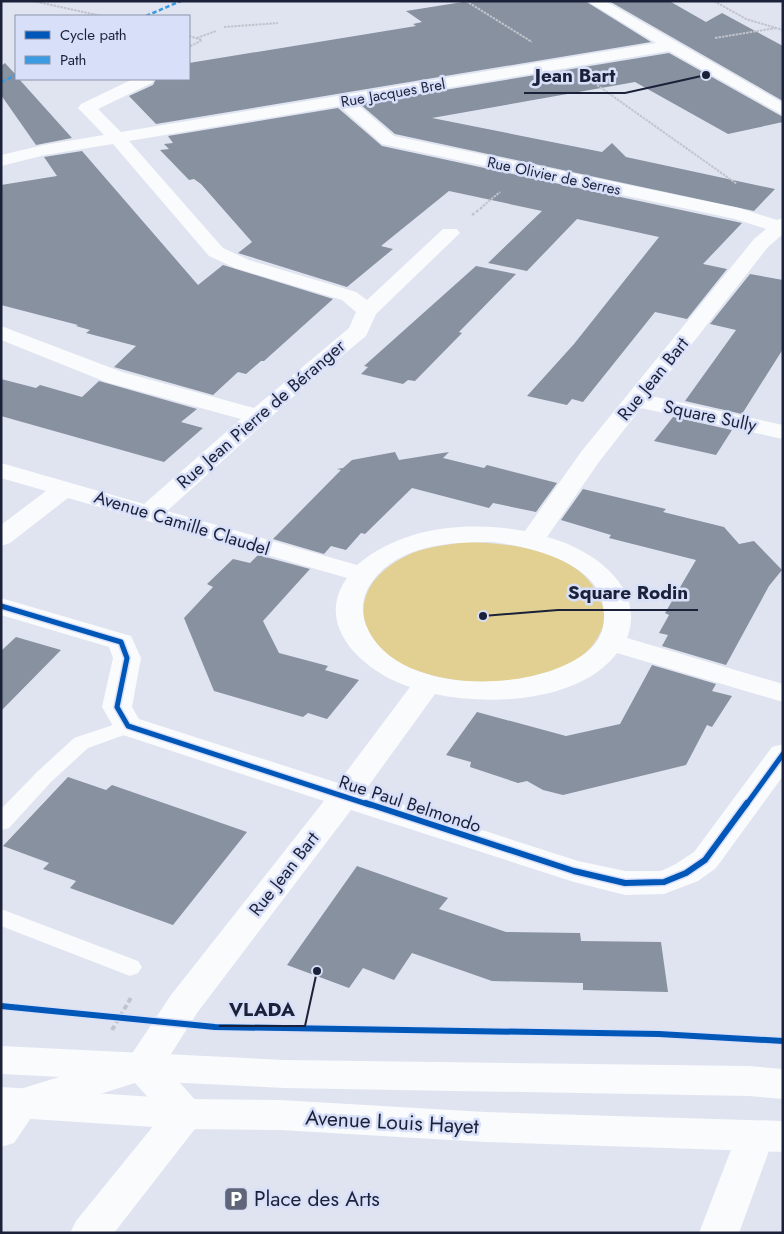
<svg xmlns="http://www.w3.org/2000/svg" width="784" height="1234" font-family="Jost,sans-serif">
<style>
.green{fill:#e2cf92}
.building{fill:#87919f}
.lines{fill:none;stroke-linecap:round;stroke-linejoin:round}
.path-far2{stroke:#c2c4cc;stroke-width:2;stroke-dasharray:2.5 1;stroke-linecap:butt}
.path-far1{stroke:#c2c4cc;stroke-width:2.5;stroke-dasharray:3 2;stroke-linecap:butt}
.path{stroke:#c2c4cc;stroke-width:4;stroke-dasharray:5 3;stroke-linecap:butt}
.lane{fill:#fafbfd;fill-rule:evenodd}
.street{fill:#fafbfd;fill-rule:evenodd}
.secondary{fill:#fafbfd;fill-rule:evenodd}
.quiet{stroke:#3b9be2;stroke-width:2.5;stroke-dasharray:4.5 2.5;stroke-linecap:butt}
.cycleway-far1-casing{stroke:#d8e0f9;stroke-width:8}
.cycleway-casing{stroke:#d8e0f9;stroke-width:9}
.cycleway-far1{stroke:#0057b8;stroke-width:5}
.cycleway{stroke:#0057b8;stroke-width:6}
.labels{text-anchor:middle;stroke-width:5;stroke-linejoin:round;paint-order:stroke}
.far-street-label{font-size:15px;fill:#1b2139;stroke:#d8e0f9}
.street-label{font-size:18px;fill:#1b2139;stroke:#d8e0f9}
.near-street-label{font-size:21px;fill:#1b2139;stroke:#d8e0f9}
.near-poi-label{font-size:21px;fill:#1b2139;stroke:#d8e0f9;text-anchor:start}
.leader{fill:none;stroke:#1b2139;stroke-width:2}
.callout-dot{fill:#1b2139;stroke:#d8e0f9;stroke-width:2}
.callout-label{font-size:19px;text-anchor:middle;font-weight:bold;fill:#1b2139;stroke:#d8e0f9;stroke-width:5;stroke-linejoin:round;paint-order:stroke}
</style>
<rect width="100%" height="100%" fill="#e0e4f1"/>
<!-- green -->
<path class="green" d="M466,542C510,543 579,550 599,597C603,605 606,616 603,626C580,694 456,692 404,665C350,636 350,585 404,557C423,547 445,545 466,542Z"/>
<!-- building -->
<path class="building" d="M469,1H585L651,42L156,124L129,96L153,85L156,79H189V63L416,26L413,24L422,22L406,11Z
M609,1L671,2L706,22L722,13L783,46V101Z
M669,53L783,117V122L728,134L635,82L432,118L602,152L612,143L626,157L775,189L754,211L395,134L360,104Z
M5,63L16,75V79H19L72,138L36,145L1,95V66Z
M338,108L382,146L742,223L703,264L727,269L687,319L655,312L583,402L572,399L567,405L527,396L574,344L659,237L577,219L527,271L488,263L542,211L449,191L381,246L393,249L347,287L238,253L252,242L201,184L194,179L189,180L160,150L169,149L164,144L173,143L168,136Z
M82,151L198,285L223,265L333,299L264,361H261L246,374L238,372L213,395L114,367L136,346L86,333L90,330L76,326L78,325L1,305V185L57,176L44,157Z
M476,266L516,274L459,332L462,333L415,381L408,380L403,384L361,374L368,367L364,366Z
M750,274L783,280V349L742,414L685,401L736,330L710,324Z
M1,379L36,388L40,385L82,397L99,381L197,409L181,422L203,428L164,462L1,416Z
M673,417L732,430L716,455L654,441Z
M395,452L399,460L449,452L443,458L484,468L487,465L557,483L536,512L493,503L489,508L412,488L365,534L361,533L346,550L331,546L324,554L273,539L341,470L337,469L343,468L352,460Z
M583,489L666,509L663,512L724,527L739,544L754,541L782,570L769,586L726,665L662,646L668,635L659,633L669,615L665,613L696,560L609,538L611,535L561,520Z
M258,555L310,569L263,621L279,653L328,666L325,670L359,680L327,719L308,713L303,717L214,691L184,618L213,587L207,584L233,559L250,563Z
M16,637L61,650L1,711V651Z
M652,665L716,684L712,691L732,696L712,727L707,725L686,765L563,795L543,790L527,781L518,783L470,767L471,762L446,755L477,712L566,736L620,724Z
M68,777L106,790L112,785L247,832L173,925L70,888L76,881L43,869L49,863L3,846Z
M357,866L448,898L439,909L506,932L580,933L581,941L661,942L668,992L583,990V983L492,981L412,953L394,980L363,968L349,988L287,965Z"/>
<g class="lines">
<!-- path-far2 -->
<path class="path-far2" d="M33,1L102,16
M466,1L532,42
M714,1L746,19L783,30
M224,27L278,23
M189,36L202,40L189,47
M197,38L216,31
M715,38L776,28
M597,85L737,184
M483,206L500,192"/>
<!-- path-far1 -->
<path class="path-far1" d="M472,215L485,205"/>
<!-- path -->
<path class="path" d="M112,1030L132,996"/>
<!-- lane -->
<path class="lane" d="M128,720L135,721L138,726L135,731L88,748L51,782L9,828L1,830V809L37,772L74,738Z
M1,909L138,961L142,967L138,973L130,976L1,926Z"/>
<!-- street -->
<path class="street" d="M587,1H605L783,103V115L669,51L356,103L394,136L739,208L777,220L783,218V234L768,247L651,396L783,425V439L641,408L599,462L547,537C590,548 647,586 627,638L783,684V702L617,653C580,702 490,706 435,694L364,792L578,861L625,871H661L674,865L694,852L772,747L783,744V776L716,868L698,881L664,894L625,895L574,882L351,810L197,1013L164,1065L198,1103L204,1114L198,1125L114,1233H70L76,1221L163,1114L135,1083L33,1115L14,1143L1,1147V1101L7,1093L131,1055L171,995L324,801L117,733L102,707L113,658L109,647L1,615V598L131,636L141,658L132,707L139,719L338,783L410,687C366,673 312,627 347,578L68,498L10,543L1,546V525L46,491L1,478V463L144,504L241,419L106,382L1,340V326L122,372L254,408L349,328L356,312L342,300L235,268L209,256L113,144L45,155L1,166V155L44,145L104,135L78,108L81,104L133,79H154L152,83L98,109L121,132L656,43ZM339,106L382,144L735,219L766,229L754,239L581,452L525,531C468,521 403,526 357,565L167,511L303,388L366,336L376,314L460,233L457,229H443L367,300L356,292L249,260L223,248L129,141ZM493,542C533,547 608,565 604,618C604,631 598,643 588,651C536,694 394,697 366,625C360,610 363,594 372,582C399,544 451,542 493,542Z
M755,1122L768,1126L774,1137L739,1233H699L736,1137L742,1126Z"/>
<!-- secondary -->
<path class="secondary" d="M1,1046L285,1060L749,1066L783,1069V1099L749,1096L285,1088L1,1074Z
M1,1087L185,1099L280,1100L485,1112L783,1121V1152L485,1142L280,1130L185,1129L1,1117Z"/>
<!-- quiet -->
<path class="quiet" d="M146,16L181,1
M1,82L16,75"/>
<defs>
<path id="cycleway-far1" d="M1,606L121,642L127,658L117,707L128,726L370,805
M746,805L783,754"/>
<path id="cycleway" d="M366,803L574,871L625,883L664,882L686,873L705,860L747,803
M1,1006L215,1027L659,1034L783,1041"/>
</defs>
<!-- cycleway-far1 casing -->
<use href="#cycleway-far1" class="cycleway-far1-casing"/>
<!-- cycleway casing -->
<use href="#cycleway" class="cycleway-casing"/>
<!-- cycleway-far1 -->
<use href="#cycleway-far1" class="cycleway-far1"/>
<!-- cycleway -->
<use href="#cycleway" class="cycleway"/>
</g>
<!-- icons -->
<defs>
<symbol id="parking-square" viewBox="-11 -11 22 22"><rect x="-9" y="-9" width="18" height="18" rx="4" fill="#606579" stroke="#d8e0f9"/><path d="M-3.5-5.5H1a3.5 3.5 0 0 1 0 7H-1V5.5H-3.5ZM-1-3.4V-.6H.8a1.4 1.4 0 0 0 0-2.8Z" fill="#fff"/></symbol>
</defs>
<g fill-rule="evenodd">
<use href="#parking-square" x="222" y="1185" width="28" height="28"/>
</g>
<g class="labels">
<!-- far-street labels -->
<g class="far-street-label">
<text transform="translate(393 93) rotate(-10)" y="5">Rue Jacques Brel</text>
<text transform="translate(554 176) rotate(12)" y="5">Rue Olivier de Serres</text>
</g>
<!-- street labels -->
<g class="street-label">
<text transform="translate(653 379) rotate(-51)" y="6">Rue Jean Bart</text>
<text transform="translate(261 414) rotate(-41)" y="6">Rue Jean Pierre de Béranger</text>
<text transform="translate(710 416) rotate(12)" y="6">Square Sully</text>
<text transform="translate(182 523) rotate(17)" y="6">Avenue Camille Claudel</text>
<text transform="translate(410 804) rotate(18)" y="6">Rue Paul Belmondo</text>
<text transform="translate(284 874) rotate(-52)" y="6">Rue Jean Bart</text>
</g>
<!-- near-street labels -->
<g class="near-street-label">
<text transform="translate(392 1122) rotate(3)" y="7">Avenue Louis Hayet</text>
</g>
<!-- near-poi labels -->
<g class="near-poi-label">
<text x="254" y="1206">Place des Arts</text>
</g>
</g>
<!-- callouts -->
<path class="leader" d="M706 75L625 93H524M483 616L558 610H698M317 971L305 1026H219"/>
<g class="callout-dot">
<circle cx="706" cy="75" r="5"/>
<circle cx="483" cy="616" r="5"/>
<circle cx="317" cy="971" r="5"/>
</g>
<g class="callout-label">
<text x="575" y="82">Jean Bart</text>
<text x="628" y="599">Square Rodin</text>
<text x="262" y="1016">VLADA</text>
</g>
<!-- border -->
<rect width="784" height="1234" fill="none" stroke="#1b2139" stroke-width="5"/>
<!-- legend -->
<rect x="15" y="15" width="175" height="65" fill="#d8e0f9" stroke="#8c94ac"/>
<rect x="25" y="31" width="25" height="8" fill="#0057b8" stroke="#8c94ac"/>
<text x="60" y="40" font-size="15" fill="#1b2139">Cycle path</text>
<rect x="25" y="56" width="25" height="8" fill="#3b9be2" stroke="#8c94ac"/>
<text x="60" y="65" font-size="15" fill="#1b2139">Path</text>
</svg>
